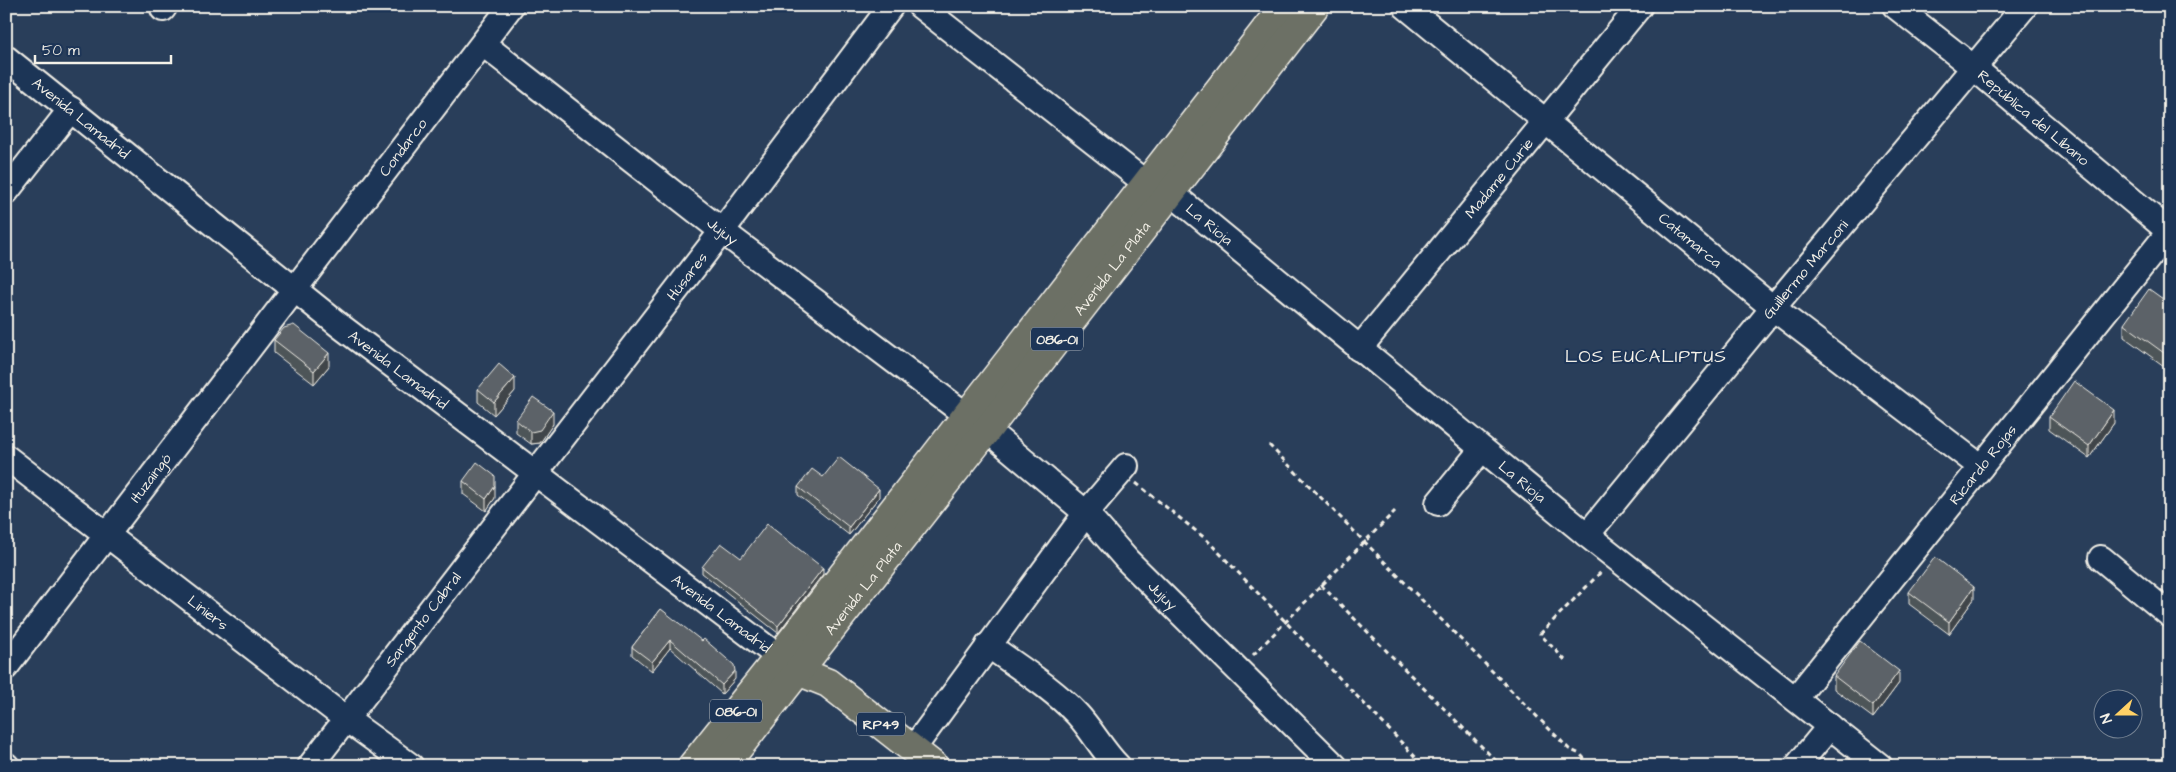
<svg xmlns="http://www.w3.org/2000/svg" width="2176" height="772" font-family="'Architects Daughter',sans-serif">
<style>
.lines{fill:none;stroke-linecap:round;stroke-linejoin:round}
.minor-casing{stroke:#f4f1e8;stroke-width:28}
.major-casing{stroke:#f4f1e8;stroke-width:31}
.path{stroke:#f4f1e8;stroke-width:3;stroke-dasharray:5 4;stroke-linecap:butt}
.minor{stroke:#1d3557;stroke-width:24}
.major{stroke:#6c7065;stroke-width:28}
.wall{fill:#4e5459;stroke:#f4f1e8}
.shaded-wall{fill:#404548;stroke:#f4f1e8}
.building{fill:#5b6267;stroke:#f4f1e8}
.labels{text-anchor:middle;stroke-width:4;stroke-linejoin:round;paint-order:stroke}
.shield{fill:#1d3557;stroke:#b4b9bc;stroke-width:1}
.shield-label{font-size:14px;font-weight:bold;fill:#f4f1e8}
.street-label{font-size:15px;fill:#f4f1e8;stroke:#1d3557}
.quarter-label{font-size:18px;letter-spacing:1px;fill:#f4f1e8;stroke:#1d3557}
</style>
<rect width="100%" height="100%" fill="#293e5a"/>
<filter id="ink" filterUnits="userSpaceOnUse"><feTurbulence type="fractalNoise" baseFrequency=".02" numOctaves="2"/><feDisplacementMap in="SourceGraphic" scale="10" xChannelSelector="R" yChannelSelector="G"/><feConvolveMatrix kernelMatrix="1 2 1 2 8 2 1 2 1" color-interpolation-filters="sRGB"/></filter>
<g filter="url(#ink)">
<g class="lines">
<defs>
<g id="minor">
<path d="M920,6L1147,184"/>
<path id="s1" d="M1405,6L1773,308L1981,467"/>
<path id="s2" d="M1895,6L1974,68L2170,232"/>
<path d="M163,9L165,6"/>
<path id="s3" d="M483,44L722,231L966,415"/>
<path id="s4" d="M6,58L339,325L779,657"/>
<path d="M6,192L71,109"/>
<path id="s5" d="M1170,192L1587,535L1880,766"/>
<path id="s6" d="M1359,349L1640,6"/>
<path id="s7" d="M987,430L1086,513L1127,560L1335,766"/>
<path id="s8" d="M6,457L346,719L411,766"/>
<path d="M1438,503L1482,449"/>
<path id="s9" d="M1587,535L1773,308L2025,6"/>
<path d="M2101,558L2170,615"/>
<path d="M988,645C1018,667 1051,687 1077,714C1092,730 1102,750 1118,766"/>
<path id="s10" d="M6,667L511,6"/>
<path id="s11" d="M1796,698L2169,232"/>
<path d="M913,749L1086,513L1126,466"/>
<path d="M6,765L7,766"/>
<path id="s12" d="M310,766L722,231L891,6"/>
<path d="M1797,766L1830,726"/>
</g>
<g id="major">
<path d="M785,661L798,671L828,683L934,766"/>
<path d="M692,766L779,657L1284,6"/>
<path id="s13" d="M724,766L987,430L1315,6"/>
</g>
</defs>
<!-- minor casing -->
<use href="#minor" class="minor-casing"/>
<!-- major casing -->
<use href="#major" class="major-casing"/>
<!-- path -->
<path class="path" d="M1269,445L1569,749L1580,754L1591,766
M1136,483L1206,539L1424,766
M1321,585L1501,766
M1253,655L1395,511
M1565,660L1540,634L1601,572"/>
<!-- minor -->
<use href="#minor" class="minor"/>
<!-- major -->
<use href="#major" class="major"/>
</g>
<!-- wall -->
<path class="wall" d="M2170,304L2164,366L2124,337V324Z
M274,340L329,366L314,384L274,353Z
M478,389L515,391L494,415L478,402Z
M2049,417L2114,423L2089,458L2049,429Z
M516,420L553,424L540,443L531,444L516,433Z
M823,477L879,497L849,535L798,495V487Z
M463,481L495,498L486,511L463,494Z
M702,567L823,574L778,633L702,573Z
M1909,592L1974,599L1949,634L1909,604Z
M661,609L735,679L722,694L670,648L652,671L632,655V647Z
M1834,676L1899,683L1873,718L1834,689Z"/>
<!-- shaded-wall -->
<path class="shaded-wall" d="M2170,345V357L2164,366V353Z
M329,353V366L314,384V371Z
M515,378V391L494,415V402Z
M2114,410V423L2089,458V446Z
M553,411V424L540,443L531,444V432Z
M495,486V498L486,511V499Z
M879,489V497L849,535V527Z
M823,568V574L778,633V626Z
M1974,587V599L1949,634V622Z
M670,640V648L652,671V662Z
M735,671V679L722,694V685Z
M1899,671V683L1873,718V706Z"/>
<!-- building -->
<path class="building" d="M2149,289L2170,304V345L2164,353L2124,324Z
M294,325L329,353L314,371L274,340L284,328Z
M499,364L515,378L494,402L478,389Z
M2074,381L2114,410L2089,446L2049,417Z
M533,397L553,411L540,430L531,432L516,420Z
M839,457L879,489L849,527L798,487L812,469L823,477Z
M477,462L495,476V486L486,499L463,481Z
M767,524L823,568L778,626L702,567L721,543L741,558Z
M1935,557L1974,587L1949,622L1909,592Z
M661,609L702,641L704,639L734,665L735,671L722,685L670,640L652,662L632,647Z
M1860,641L1899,671L1873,706L1834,676Z"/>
</g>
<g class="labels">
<!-- shield labels -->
<g class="shield">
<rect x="1031" y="327.5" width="52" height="23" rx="4"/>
<rect x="710" y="699.5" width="52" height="23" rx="4"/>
<rect x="857" y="712.5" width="48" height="23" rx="4"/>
</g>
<g class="shield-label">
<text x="1057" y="344">086-01</text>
<text x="736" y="716">086-01</text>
<text x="881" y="729">RP49</text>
</g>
<!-- street labels -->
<g class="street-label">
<text dy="5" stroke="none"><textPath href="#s4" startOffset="96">Avenida Lamadrid</textPath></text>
<text dy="5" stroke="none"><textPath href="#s2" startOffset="178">República del Líbano</textPath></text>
<text dy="5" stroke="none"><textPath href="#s10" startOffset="654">Condarco</textPath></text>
<text dy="5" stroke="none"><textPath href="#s6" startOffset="221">Madame Curie</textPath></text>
<text dy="5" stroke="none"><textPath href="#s5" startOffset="51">La Rioja</textPath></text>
<text dy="5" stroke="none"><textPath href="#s3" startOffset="304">Jujuy</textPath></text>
<text dy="5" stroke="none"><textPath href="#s1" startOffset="369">Catamarca</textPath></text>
<text dy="5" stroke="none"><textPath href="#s13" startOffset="631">Avenida La Plata</textPath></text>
<text dy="5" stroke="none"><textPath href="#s9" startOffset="344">Guillermo Marconi</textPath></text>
<text dy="5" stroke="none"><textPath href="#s12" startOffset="618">Húsares</textPath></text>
<text dy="5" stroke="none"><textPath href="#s4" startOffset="501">Avenida Lamadrid</textPath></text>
<text dy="5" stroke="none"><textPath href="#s11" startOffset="299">Ricardo Rojas</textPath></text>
<text dy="5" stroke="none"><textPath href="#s10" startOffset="238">Ituzaingó</textPath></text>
<text dy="5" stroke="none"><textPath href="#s5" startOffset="456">La Rioja</textPath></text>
<text dy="5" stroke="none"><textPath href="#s13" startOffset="226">Avenida La Plata</textPath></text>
<text dy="5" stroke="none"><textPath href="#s7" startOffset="242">Jujuy</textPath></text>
<text dy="5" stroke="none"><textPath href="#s8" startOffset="255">Liniers</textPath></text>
<text dy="5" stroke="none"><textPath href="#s4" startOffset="906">Avenida Lamadrid</textPath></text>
<text dy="5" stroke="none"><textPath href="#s12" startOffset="185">Sargento Cabral</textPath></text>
</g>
<!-- quarter labels -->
<g class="quarter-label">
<text x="1646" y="362">LOS EUCALIPTUS</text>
</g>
</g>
<!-- margin -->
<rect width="2176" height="772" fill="none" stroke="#1d3557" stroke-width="25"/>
<rect x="12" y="12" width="2151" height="747" fill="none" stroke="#f4f1e8" stroke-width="2" filter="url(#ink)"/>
<!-- north arrow -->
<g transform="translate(2118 714) rotate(249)"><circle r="24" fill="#1d3557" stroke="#738091"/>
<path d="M0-4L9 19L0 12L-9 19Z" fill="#ffd166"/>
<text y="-8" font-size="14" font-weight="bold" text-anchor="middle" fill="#f4f1e8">N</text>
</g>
<!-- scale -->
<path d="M35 55v8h136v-8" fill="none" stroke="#f4f1e8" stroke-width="2.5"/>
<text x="42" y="55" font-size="15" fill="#f4f1e8" stroke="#1d3557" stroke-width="4" paint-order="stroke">50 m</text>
</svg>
